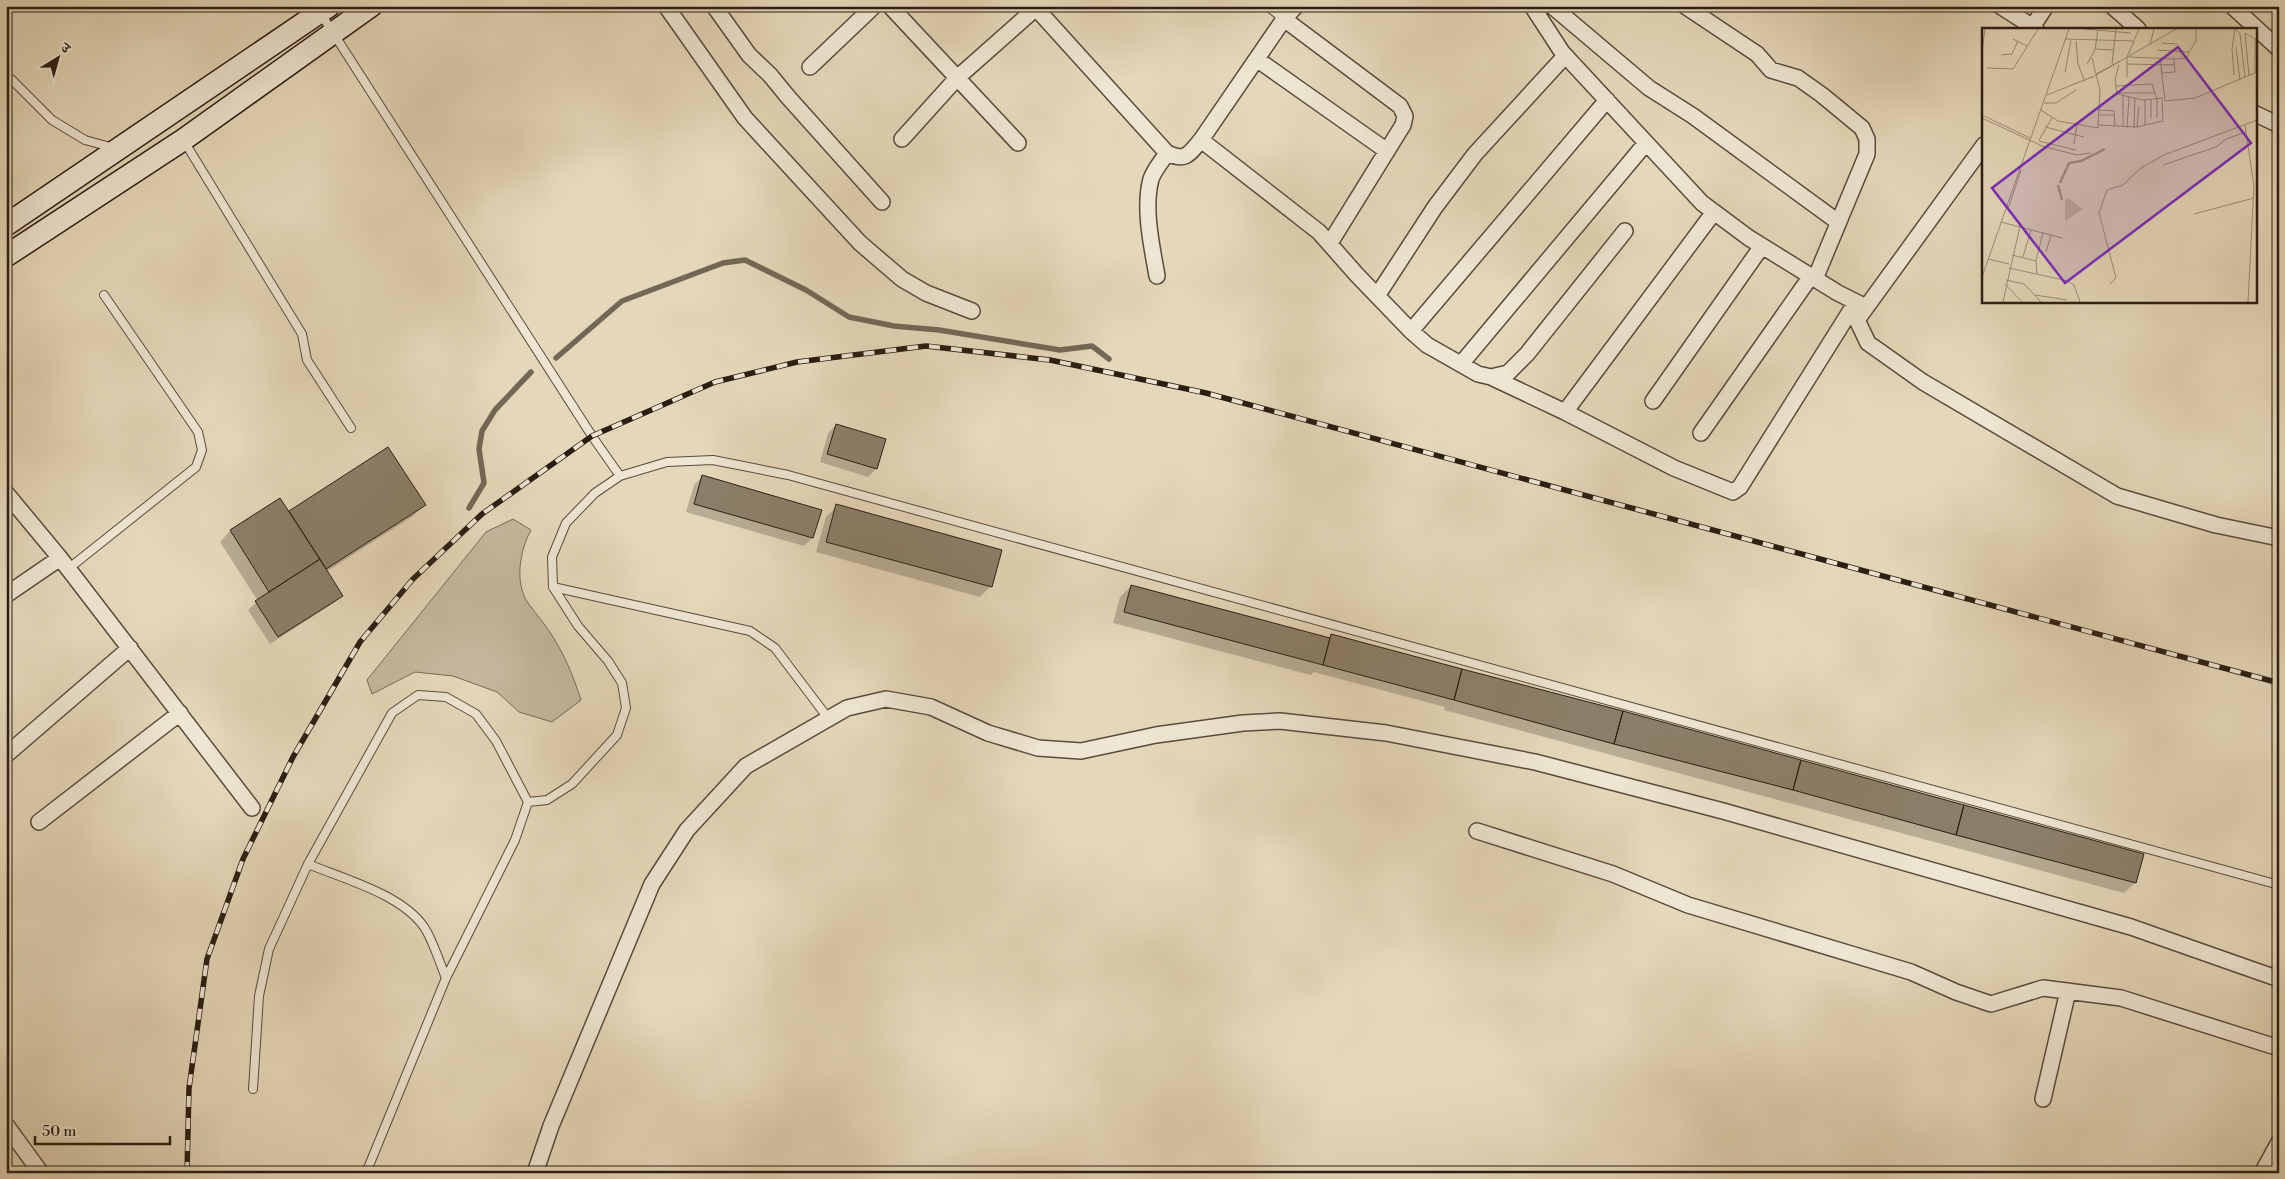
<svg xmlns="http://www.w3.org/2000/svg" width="2285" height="1179" font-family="'Libre Bodoni','Noto Serif Devanagari',serif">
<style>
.green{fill:#c5b89d;stroke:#776b58}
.shadow{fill:#0003}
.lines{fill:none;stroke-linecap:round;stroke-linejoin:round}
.stream{stroke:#736855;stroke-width:5.5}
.building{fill:#8b7f69;stroke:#291e12}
.lane-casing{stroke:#584c3c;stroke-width:10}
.street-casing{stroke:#584c3c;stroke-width:18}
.secondary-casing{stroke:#291e12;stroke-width:24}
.lane{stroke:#eee6d2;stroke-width:8}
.street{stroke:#eee6d2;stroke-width:15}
.secondary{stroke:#eee6d2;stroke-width:21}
.rail-casing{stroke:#291e12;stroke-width:5.5}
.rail{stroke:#eee6d2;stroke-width:4;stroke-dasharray:11;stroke-linecap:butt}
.inset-river{fill:none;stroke:#a59981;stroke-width:2.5}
.inset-road{fill:none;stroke:#9a8e77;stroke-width:1}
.view{fill:#7b2cbf;fill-opacity:0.15;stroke:#7b2cbf;stroke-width:2.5}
.inset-edge{fill:none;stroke:#291e12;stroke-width:2.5}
</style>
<rect width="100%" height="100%" fill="#e5d8ba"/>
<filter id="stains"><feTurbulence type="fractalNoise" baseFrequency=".004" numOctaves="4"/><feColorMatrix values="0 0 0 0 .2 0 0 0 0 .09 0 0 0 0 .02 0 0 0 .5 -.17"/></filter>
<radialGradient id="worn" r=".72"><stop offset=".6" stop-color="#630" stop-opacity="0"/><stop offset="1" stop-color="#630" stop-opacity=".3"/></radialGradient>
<!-- green -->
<path class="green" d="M513,519L531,530C520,550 514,582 528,603C536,614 546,625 553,637C566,658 573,676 581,700L552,722L519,712L497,692L453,676L415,672L372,694L367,680L486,532Z"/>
<!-- shadow -->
<path class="shadow" d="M836,425L876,469L868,477L820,462L828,433Z
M388,449L424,505L413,516L326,572L342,595L334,603L270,644L248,610L258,601L220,542L230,531L279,499L288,513Z
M702,477L820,510L812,538L804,546L686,512L694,485Z
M837,506L991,586L980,597L816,552L826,517Z
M1131,586L1329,639L1332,636L2135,883L2124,893L1444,710L1445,707L1314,672L1311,675L1113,623L1120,597Z"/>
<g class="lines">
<!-- stream -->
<path class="stream" d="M556,358L622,301L723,263L745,260L806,290L849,317L894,326L939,330L1060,350L1092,346L1109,359
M469,508L484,483L479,449L482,431L495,410L531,372"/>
</g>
<!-- building -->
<path class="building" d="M836,424L886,439L877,469L827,454Z
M388,447L426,505L326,569L289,511Z
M702,475L822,510L813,538L694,504Z
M280,498L320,559L269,592L230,530Z
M836,504L1002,550L992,587L826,542Z
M320,559L343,596L278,637L255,601Z
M1131,585L1330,638L1323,665L1124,612Z
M1331,634L1462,669L1454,700L1323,665Z
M1462,669L1623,711L1614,744L1454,700Z
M1623,711L1801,760L1793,790L1614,744Z
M1801,760L1964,805L1956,835L1793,790Z
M1964,805L2144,854L2136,883L1956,835Z"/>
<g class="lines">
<defs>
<path id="lane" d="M1267,6L1284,19
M321,14L592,436L620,476
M6,74L52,120L85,140L114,148
M184,141L302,334L307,360L351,428
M68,569L196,467L202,450L198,432L104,295
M553,587L750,631L775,648L828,718
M528,802L547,800L572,784L617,735L626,708L622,683L608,661L578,626L553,587L552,557L566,523L595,493L620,476L667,462L713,460L788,475L2279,885
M308,864C344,879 408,896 427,932C435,947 440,963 446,978
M253,1089L259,996L269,949L308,864L392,713L418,695L446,697L476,714L496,741L528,802L515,840L446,978L366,1173"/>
<path id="street" d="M666,6L745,118L860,243L902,279L926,293L972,311
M714,6L749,55L770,75L788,97L882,202
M890,6L1018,143
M1034,6L1167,153C1186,162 1189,154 1201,140L1284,19L1296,6
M1532,6L1562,52L1702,203L1749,238L1838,293L1864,306
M1552,6L1649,88L1693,116L1838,222
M1685,6L1757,54L1771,70L1798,78L1822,95L1862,128L1867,139V154L1815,279
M2000,6L2036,29
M2112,6L2138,29
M2232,6L2279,49
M1284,19L1400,106L1405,116L1403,125L1330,243
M2031,29L2046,6
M1258,60L1387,151
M810,67L874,6
M2256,114L2279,125
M902,139L957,78L1036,8
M1201,140L1319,232L1357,275L1411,331L1427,345L1478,374L1491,377L1508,373L1527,354L1625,231
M1984,145L1857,320L1868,343L1923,382L2117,496L2216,525L2279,538
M1157,276C1152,247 1143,208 1151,179C1154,170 1162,161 1167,153
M1377,296L1435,207L1475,154L1565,56
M1411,331L1607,100
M1461,364L1646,143
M1491,377L1565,412L1674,468L1733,492L1740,487L1856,302
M1653,401L1762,246
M1565,412L1714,212
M1701,433L1811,276
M6,493L60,558L252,808
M6,595L60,558
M6,755L130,648
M39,822L180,713
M1477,831L1613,874L1688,905L1911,972L1956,992L1991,1004L2043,988L2121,998L2279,1048
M2043,1099L2068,991
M6,1125L41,1173
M535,1173L551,1126L652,884L687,830L746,766L847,708L886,699L931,707L988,733L1038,748L1081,751L1156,735L1243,723L1280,721L1386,733L1535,762L1723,811L2131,927L2279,979
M2262,1173L2279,1142"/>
<path id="secondary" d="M6,225L329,6
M6,256L183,140L371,6"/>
</defs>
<!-- lane casing -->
<use href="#lane" class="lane-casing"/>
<!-- street casing -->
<use href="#street" class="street-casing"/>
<!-- secondary casing -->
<use href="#secondary" class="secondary-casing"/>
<!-- lane -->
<use href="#lane" class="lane"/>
<!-- street -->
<use href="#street" class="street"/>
<!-- secondary -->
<use href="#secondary" class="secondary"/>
<defs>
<path id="rail" d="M187,1173L189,1088L207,959L243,859L293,757L360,642L413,579L482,514L592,436L715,382L797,362L926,346L1050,360L1206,393L2279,683"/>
</defs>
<!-- rail casing -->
<use href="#rail" class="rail-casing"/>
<!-- rail -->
<use href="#rail" class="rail"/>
</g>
<!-- overview -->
<g transform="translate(1982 28)">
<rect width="275" height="275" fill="#e5d8ba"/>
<path d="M86,170L101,181L83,193V173Z" fill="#c5b89d"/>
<path class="inset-river" d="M78,155L87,135L99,133L123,121M76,157L80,172"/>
<path class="inset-road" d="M103,1L149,5M253,1L258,6L263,49M31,11L45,18M84,11L152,13M94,13L96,36L103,54M180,15L195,16M168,17L172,1M254,19L258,52M114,21L131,22M176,22L207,24L214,13V1M0,23L3,1M19,27L30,26L36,13M145,29L157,1M147,29L193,31L205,30L207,24M178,30L183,73L213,70L275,44M105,36L113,22L116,2M130,36L134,1M145,36L193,37M137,37L133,51L135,66L161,72L181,70M5,40L31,41L56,1M83,44L89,12M180,45L193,44L192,31M273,45V11M114,46L138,33M252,47L250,21L253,1M267,48L263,5L275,12M145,49V29M109,50L194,1M134,58L170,56L175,71M135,65H173M65,67L110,49M175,71V90M163,72V97M169,72V91M62,75H74L94,62M59,82L76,93L116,100L118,62L110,30M116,82L132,83L133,98M0,87L48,110M116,87H132M0,90L60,118L95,127L109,125M117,97L155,99L157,79M263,97L272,158L266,274M63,99L102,109M141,99V68M155,99L181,93L180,72M145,100L147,69M152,100L153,70M57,112L70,90M57,113L94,122M92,116L95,97M181,137L234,119L244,111L264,104M26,181L39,142M212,186L272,170M19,194L80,210M64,224L69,207M30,227L54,233L55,246M41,229L49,202M6,231L27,236M54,233L61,204M27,240L86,253L92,257L98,274M0,249L87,1M24,252L42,256L59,274M23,256L40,274M128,256L134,250L117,185L125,162L141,157L159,140L182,127L275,92M53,267L85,272M21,274L38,198"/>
<path class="view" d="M196,19L269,115L83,255L10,160Z"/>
<rect width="275" height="275" class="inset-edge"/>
</g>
<!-- margin -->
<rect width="2285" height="1179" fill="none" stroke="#e5d8ba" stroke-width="25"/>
<rect x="8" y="8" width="2270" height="1164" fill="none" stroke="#291e12" stroke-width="2.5"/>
<rect x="12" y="12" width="2260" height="1154" fill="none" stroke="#291e12"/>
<!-- north arrow -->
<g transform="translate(58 58) rotate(37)" stroke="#eee6d2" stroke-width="4" paint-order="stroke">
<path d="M0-4L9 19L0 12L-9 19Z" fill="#291e12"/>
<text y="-8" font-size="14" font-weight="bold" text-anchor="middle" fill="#291e12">उ</text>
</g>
<!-- scale -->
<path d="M35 1136v8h135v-8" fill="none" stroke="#291e12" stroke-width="2.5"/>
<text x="42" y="1136" font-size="15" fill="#291e12" stroke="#eee6d2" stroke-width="4" paint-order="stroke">50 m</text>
<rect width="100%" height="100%" filter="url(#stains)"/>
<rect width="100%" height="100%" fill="url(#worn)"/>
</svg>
